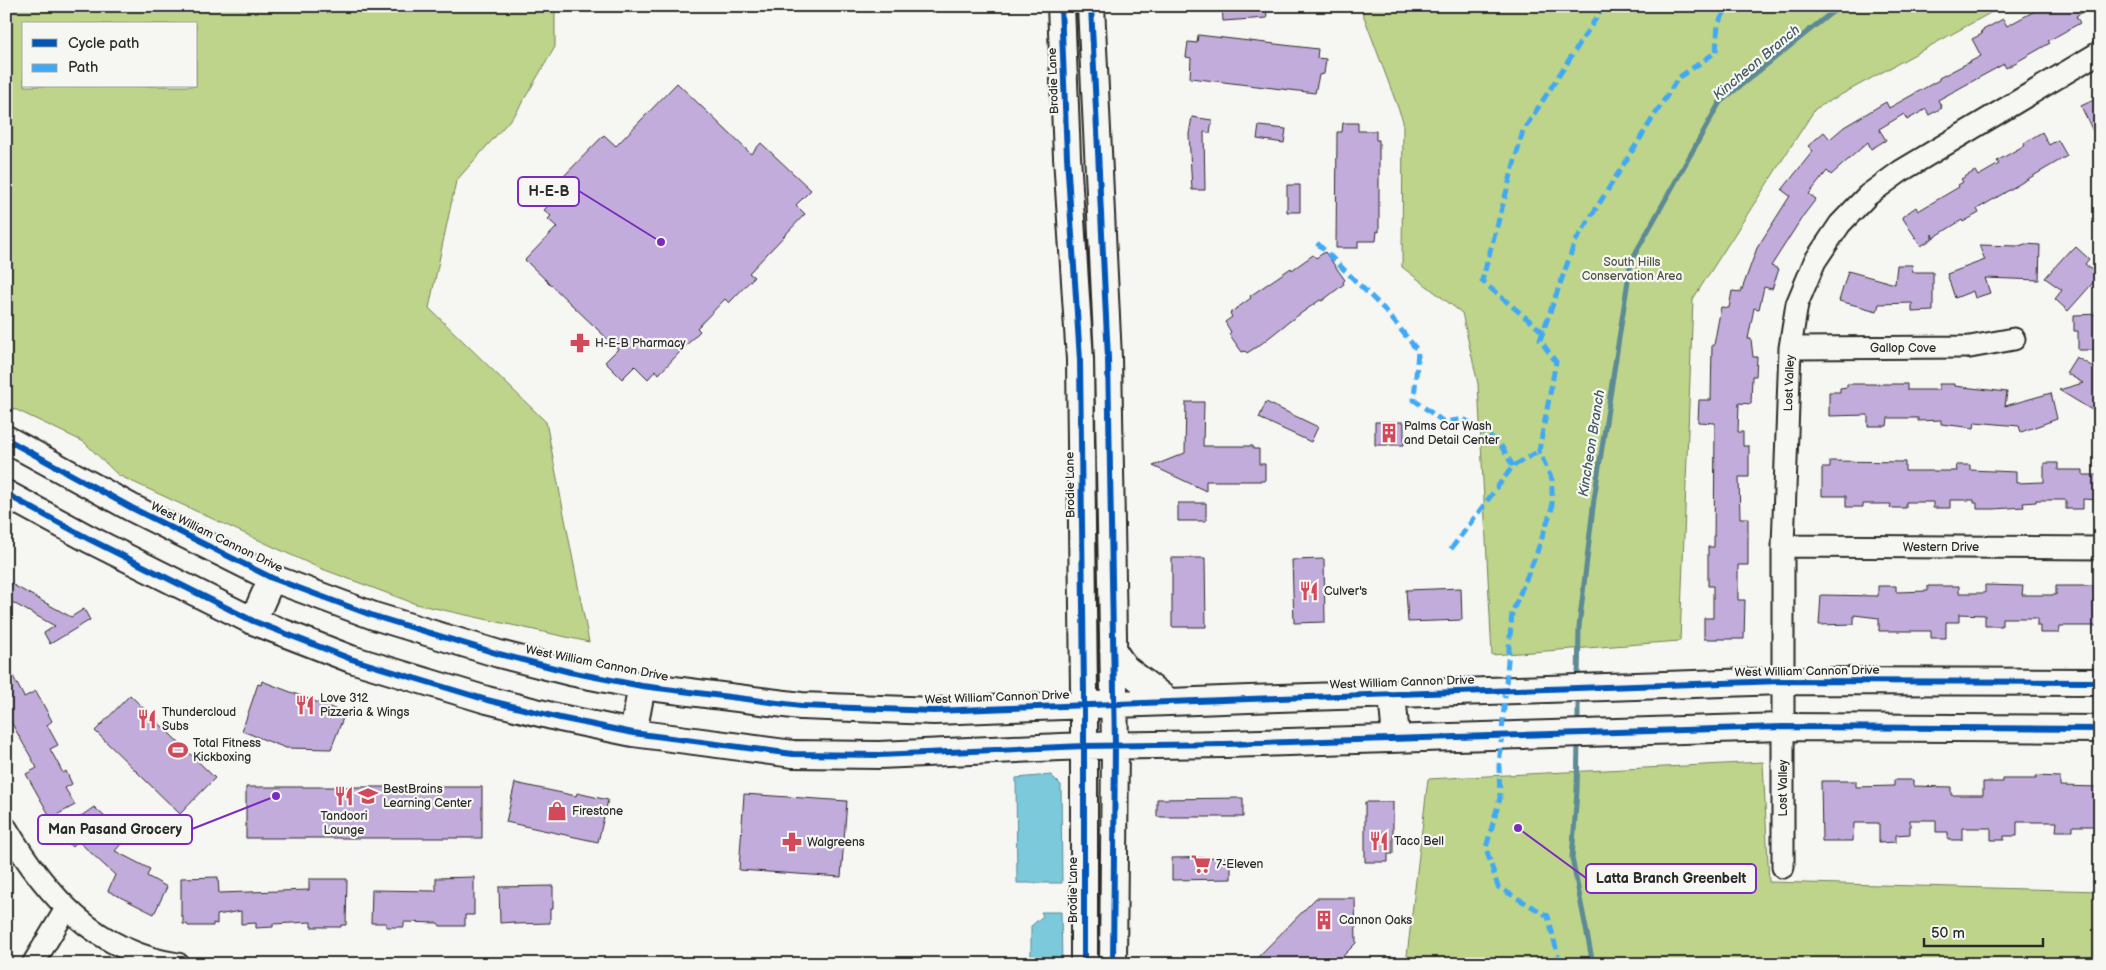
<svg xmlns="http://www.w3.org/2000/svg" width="2106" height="970" font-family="'Balsamiq Sans',sans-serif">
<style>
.green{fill:#bdd48a;stroke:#74805a;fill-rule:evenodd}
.water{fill:#7cc9db;stroke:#5c8a95}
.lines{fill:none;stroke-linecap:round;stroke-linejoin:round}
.stream{stroke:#5c8a95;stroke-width:5}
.building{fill:#c2acdb;stroke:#2b2b2b}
.minor-casing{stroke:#2b2b2b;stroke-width:25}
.major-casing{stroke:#2b2b2b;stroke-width:30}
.minor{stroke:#f6f6f2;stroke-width:21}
.major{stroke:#f6f6f2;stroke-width:26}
.quiet{stroke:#3fa9f5;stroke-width:5;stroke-dasharray:10 5;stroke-linecap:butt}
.cycleway-casing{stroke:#f6f6f2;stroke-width:9}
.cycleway{stroke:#0057b8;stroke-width:6}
.labels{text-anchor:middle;stroke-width:4.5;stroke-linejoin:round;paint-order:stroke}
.street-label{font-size:12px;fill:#2b2b2b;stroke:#f6f6f2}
.park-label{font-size:12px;fill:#505543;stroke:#f6f6f2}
.poi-label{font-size:12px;fill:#2b2b2b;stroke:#f6f6f2;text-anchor:start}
.water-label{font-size:14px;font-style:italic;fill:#435a60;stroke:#f6f6f2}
.leader{fill:none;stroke:#7b2cbf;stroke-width:2}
.callout-dot{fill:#7b2cbf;stroke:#f6f6f2;stroke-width:2}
.callout{fill:#f6f6f2;stroke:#7b2cbf;stroke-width:2}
.callout-label{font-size:14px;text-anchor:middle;font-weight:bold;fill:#2b2b2b}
</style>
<rect width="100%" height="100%" fill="#f6f6f2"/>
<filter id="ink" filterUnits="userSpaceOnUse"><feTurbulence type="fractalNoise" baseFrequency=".02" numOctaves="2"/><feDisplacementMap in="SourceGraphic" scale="10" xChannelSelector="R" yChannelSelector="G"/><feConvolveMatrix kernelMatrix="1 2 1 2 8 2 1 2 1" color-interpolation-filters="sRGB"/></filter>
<g filter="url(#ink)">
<!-- green -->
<path class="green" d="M6,6H555V47L516,113L456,181L429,308L546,422L589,642L416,604L317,567L118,475L84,442L6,405ZM24,24H196V86H24Z
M1360,6H2003L1815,109L1693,299L1680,641L1492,655L1478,384L1462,313L1402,267L1403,121Z
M1763,762L1769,882L2100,891V964H1406L1428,779Z"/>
<!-- water -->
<path class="water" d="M1051,775L1061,785L1062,883H1017L1016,778Z
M1041,912H1061L1062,964H1031V926L1043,916Z"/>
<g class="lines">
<!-- stream -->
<path class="stream" d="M1578,681L1579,627L1594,499L1631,261L1720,102L1831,13L1843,6
M1578,726V694
M1578,742L1577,791L1572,858L1593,964"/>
</g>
<!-- building -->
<path class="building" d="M1222,6H1266L1267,18L1223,21Z
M2044,6H2094L2076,16L2080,23L2048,41L2050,43L2006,68L2004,64L1938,100L1942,108L1929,115L1926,109L1907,120L1904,114L1879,129L1886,140L1871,149L1868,142L1831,175L1827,171L1809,194L1816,199L1803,216L1771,266L1779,269L1772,289L1764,287L1759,309L1754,308L1748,339H1751L1753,357H1757L1756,376H1752L1751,404L1739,403L1738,432H1743V446H1749V477H1739L1740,518H1748V565H1738V600H1745L1744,639H1704V618H1713V586H1708V547H1714L1715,423L1698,422L1699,400H1711L1712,345H1714L1721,307L1729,308L1732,291L1741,292L1757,248L1790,196L1782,190L1813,151L1808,146L1824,132L1830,139L1844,127L1886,102L1889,108L1939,80V78L1981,56L1972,39L1982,34L1981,31L2003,19L2007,26Z
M1198,35L1318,49L1317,58L1326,59L1324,74L1319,75L1315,93L1190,78L1191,58L1186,57L1188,42L1197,43Z
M677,83L751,154L761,143L811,190L796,205L805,214L749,273L754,277L729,303L725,299L697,328L700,331L659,374L656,370L648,379L635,366L622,379L605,362L618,349L525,260L557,227L548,219L551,216L544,210L568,185L562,178L604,135L616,146Z
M2100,97V146L2081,106Z
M1192,117L1212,120L1210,133L1204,132L1205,190H1192L1189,134Z
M1343,123H1358V131H1376V140H1379V232L1377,231L1376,241H1358V248H1336L1337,132H1342Z
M1259,126L1286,129L1284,143L1257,139Z
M2042,132L2049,145L2058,140L2067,156L1977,209L1979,213L1963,222L1962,220L1933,238L1932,234V239L1921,246L1902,217L1916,207L1918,211L1959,187L1958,185L1963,182L1961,179L1975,171L1978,176L1999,164L1997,161L2025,145L2024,143Z
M1287,185H1300V212H1287Z
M2025,244L2040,245L2039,280L1985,278L1990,293L1975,298L1973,291L1955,298L1947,274L1985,260L1979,245L2019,246Z
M2076,247L2089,259L2085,264L2099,276L2068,311L2055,299L2062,290L2045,278L2070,250L2072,251Z
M1325,252L1345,280L1343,282L1344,284L1322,301L1320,300L1290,321L1261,344L1247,353L1245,351L1242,352L1229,334L1231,332L1225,322L1232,317L1230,313L1251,298L1250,296L1291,268L1292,270L1313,255L1316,258Z
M1897,265H1912L1913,272H1933V311L1912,312V303L1879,304L1877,311L1839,301L1848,271L1895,284Z
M2100,314V350H2078V331H2074V315Z
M2076,357L2100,371V415L2059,390L2083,383L2066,373Z
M1847,384H1907V390H1939V384H1954V386L2007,392L2005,406L2051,393L2057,419L2021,432L2019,426L1975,422L1974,428L1941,424V420L1918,421V418H1888L1887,426H1868V415L1829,416V392H1840V388L1847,387Z
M1186,402H1204L1203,446H1253V449H1259V464H1265V481H1206V491L1153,466L1185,453Z
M1266,402L1318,427L1311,442L1259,418Z
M1375,422H1404V445H1375Z
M1830,461L1905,462V471H1957L1956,465H1970V470L2016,472V483L2044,482V463H2058V470H2083V475H2100V500L2083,499V509H2066V500H2036V502L2023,503L2024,507L1994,509H1977V503H1974V500H1950V508H1933V502H1906V508H1890L1891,504H1863V507H1846V496H1822V468H1830Z
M1178,503H1206V521H1178Z
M1172,558H1205L1206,627H1172Z
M1324,559L1325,622L1294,623L1292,560Z
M6,581L71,617L84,609L90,620L50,644L44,633L55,626L6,599Z
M1985,585L2023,586L2022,595H2056V586H2100V626H2060L2059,633H2040V626H2037V618H2002V626H1985V615L1959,614V622H1946V638H1931V631H1879V618L1854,615V624L1819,625L1821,595L1878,596V586H1896V592L1928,591V586H1959V593H1985Z
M1461,588L1462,620L1408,622L1406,590Z
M6,663L24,697L36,691L52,721L47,725L58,745L50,749L63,773L66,771L72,784L65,788L75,805L51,818L26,774L37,768L6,713Z
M262,681L345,713L331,749L286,748L242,731L258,684L261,685Z
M130,695L215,778L180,814L95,731Z
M2036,776L2060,777V786L2100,787V826H2073V831H2056L2057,822H2017V836H2004V840H1991V828H1962V840H1948V832H1936V820H1910V834L1896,835V842L1879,843V823H1854L1853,841H1822L1821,781H1856V787L1894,786V780H1913V786L1951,787V795H1983V782H2003V779H2036Z
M515,783L576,796L577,793L608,800L598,842L506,822Z
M246,787H482V838H246Z
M744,794L847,801L841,877L739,870Z
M1243,798V817H1157V799Z
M1365,802H1393V854H1388V862H1365Z
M94,807L127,837L115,851L150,869L147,876L167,887L154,914L108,891L115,875L78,841L72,847L61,837L77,819Z
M1231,857V879L1172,880V858Z
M218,877L219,893L309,890V879H347L346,925H341V927H311V922L273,924V927L256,928V923L241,924V911L217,915V924L213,923V926H188L187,924H183V916H181V878Z
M474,877V915H465V926H440L438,923L404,922V927H386V923H371L372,890L436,891V878Z
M553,886V909H550V923L514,924V922L500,923L499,887Z
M1316,898H1355L1356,943L1335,964H1251Z"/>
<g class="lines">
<defs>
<path id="minor" d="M1790,348L1970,347L2014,339
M1783,546L2100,548
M6,828C46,895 96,952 178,964
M1783,867V546L1790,348L1797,304L1815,261L1840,224L1868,195L1901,171L2100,52
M33,964L66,909"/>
<path id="major" d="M1061,6L1067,157L1080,360L1084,690V964
M1091,6L1108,358L1115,746L1113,964
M6,439L132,508L272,578L374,616L499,654L570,672L642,686L801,706L934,711L1249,699L1782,681L2100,682
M6,494L89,539L253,621L351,659L487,700L560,718L633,733L793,754L879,755L1084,746L1225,744L1782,727L2100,729
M253,621L272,578
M1113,651L1125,668L1169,702
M1392,694L1396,738
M633,733L642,686"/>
</defs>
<!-- minor casing -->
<use href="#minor" class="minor-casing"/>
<!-- major casing -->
<use href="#major" class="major-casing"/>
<!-- minor -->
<use href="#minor" class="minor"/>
<!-- major -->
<use href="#major" class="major"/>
<!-- quiet -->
<path class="quiet" d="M1317,243L1384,309L1418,351L1414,400L1444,422L1464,419L1500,444L1513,466
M1543,332L1482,281L1523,131L1604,6
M1451,549L1513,466L1539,451
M1560,964L1548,916L1498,887L1486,848L1500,798L1499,767L1512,613L1536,555L1552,508V480L1539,451L1556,362L1540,340L1575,242L1678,78L1716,52L1718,24L1728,6"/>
<defs>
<path id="cycleway" d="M1061,6L1067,157L1080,360L1084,690V964
M1091,6L1108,358L1115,746L1113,964
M6,439L132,508L272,578L374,616L499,654L570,672L642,686L801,706L934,711L1249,699L1782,681L2100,682
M6,494L89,539L253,621L351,659L487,700L560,718L633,733L793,754L879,755L1084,746L1225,744L1782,727L2100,729"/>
</defs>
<!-- cycleway casing -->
<use href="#cycleway" class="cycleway-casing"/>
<!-- cycleway -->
<use href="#cycleway" class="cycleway"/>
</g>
</g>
<!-- icons -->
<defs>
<symbol id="pharmacy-bare" viewBox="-9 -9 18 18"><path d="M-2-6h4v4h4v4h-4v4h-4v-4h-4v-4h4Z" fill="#d1495b" stroke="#f6f6f2" stroke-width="2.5" paint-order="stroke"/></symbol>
<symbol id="building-bare" viewBox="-9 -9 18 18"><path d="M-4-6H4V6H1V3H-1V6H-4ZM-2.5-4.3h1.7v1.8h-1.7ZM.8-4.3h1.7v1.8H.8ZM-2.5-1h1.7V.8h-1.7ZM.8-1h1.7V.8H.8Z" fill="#d1495b" stroke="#f6f6f2" stroke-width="2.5" paint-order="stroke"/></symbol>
<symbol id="restaurant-bare" viewBox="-9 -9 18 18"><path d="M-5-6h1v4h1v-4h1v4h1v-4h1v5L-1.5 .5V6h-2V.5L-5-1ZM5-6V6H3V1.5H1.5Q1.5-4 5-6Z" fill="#d1495b" stroke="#f6f6f2" stroke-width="2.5" paint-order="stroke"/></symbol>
<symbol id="stadium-bare" viewBox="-9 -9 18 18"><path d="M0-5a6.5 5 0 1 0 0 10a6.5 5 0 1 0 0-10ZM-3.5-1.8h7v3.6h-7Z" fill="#d1495b" stroke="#f6f6f2" stroke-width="2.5" paint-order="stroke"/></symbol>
<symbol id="school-bare" viewBox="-9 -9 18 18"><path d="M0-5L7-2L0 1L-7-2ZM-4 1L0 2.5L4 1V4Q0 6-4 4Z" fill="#d1495b" stroke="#f6f6f2" stroke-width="2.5" paint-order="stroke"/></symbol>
<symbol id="shop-bare" viewBox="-9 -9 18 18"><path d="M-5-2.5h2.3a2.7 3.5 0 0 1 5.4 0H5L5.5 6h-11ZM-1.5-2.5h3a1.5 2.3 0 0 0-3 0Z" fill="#d1495b" stroke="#f6f6f2" stroke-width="2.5" paint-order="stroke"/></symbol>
<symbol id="supermarket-bare" viewBox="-9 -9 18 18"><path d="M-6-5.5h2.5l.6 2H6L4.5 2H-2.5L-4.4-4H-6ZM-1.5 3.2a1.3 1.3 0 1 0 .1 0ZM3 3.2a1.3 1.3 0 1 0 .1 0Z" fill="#d1495b" stroke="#f6f6f2" stroke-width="2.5" paint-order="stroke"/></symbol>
</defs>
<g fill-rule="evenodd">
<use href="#pharmacy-bare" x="566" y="329" width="28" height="28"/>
<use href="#building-bare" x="1375" y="419" width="28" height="28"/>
<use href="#restaurant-bare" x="1295" y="577" width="28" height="28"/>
<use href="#restaurant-bare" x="291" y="691" width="28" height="28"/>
<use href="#restaurant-bare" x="133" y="705" width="28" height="28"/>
<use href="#stadium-bare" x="164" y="736" width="28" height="28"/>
<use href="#restaurant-bare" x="330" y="782" width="28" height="28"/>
<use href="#school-bare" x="354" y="782" width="28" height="28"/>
<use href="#shop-bare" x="543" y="797" width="28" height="28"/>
<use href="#restaurant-bare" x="1365" y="827" width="28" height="28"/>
<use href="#pharmacy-bare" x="778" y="828" width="28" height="28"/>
<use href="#supermarket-bare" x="1187" y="850" width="28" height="28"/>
<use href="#building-bare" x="1310" y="906" width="28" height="28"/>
</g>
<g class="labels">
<!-- street labels -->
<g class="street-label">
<text transform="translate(1053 81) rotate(-92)" y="4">Brodie Lane</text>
<text x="1903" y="352">Gallop Cove</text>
<text transform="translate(1789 383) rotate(-88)" y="4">Lost Valley</text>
<text transform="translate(1070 485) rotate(-91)" y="4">Brodie Lane</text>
<text transform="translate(217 537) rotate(26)" y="4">West William Cannon Drive</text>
<text x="1941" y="551">Western Drive</text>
<text transform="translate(597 663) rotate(11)" y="4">West William Cannon Drive</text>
<text transform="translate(1807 671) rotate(-1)" y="4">West William Cannon Drive</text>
<text transform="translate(1402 682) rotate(-2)" y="4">West William Cannon Drive</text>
<text transform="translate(997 697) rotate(-2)" y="4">West William Cannon Drive</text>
<text transform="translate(1783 788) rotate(-90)" y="4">Lost Valley</text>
<text transform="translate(1073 890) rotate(-90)" y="4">Brodie Lane</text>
</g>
<!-- park labels -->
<g class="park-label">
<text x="1632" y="266">South Hills<tspan x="1632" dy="14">Conservation Area</tspan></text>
</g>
<!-- poi labels -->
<g class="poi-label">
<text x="595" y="347">H-E-B Pharmacy</text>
<text x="1404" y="430">Palms Car Wash<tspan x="1404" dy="14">and Detail Center</tspan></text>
<text x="1324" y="595">Culver's</text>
<text x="320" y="702">Love 312<tspan x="320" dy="14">Pizzeria &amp; Wings</tspan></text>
<text x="162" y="716">Thundercloud<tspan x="162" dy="14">Subs</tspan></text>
<text x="193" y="747">Total Fitness<tspan x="193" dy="14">Kickboxing</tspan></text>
<text x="383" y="793">BestBrains<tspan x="383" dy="14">Learning Center</tspan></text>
<text x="572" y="815">Firestone</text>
<text x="344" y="820" text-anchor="middle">Tandoori<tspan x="344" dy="14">Lounge</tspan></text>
<text x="1394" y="845">Taco Bell</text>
<text x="807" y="846">Walgreens</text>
<text x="1216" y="868">7-Eleven</text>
<text x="1339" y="924">Cannon Oaks</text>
</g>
<!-- water labels -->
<g class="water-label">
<text transform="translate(1756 62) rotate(-40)" y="5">Kincheon Branch</text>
<text transform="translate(1591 443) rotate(-81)" y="5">Kincheon Branch</text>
</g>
</g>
<!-- callouts -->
<path class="leader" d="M661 242L579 191M276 796L192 829M1518 828L1586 878"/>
<g class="callout-dot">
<circle cx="661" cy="242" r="5"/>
<circle cx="276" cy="796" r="5"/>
<circle cx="1518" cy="828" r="5"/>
</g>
<g class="callout">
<rect x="518" y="177" width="61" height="29" rx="5"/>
<rect x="38" y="815" width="154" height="29" rx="5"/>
<rect x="1586" y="864" width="170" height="29" rx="5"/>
</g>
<g class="callout-label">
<text x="549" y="196">H-E-B</text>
<text x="115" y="834">Man Pasand Grocery</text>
<text x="1671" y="883">Latta Branch Greenbelt</text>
</g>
<!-- margin -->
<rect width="2106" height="970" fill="none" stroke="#f6f6f2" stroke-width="25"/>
<rect x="12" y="12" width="2081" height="945" fill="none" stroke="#2b2b2b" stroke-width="2" filter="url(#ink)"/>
<!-- legend -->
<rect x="22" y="22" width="175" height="65" fill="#f6f6f2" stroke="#a5a5a2"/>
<rect x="32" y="39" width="25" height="8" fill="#0057b8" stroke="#a5a5a2"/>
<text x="68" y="48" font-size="15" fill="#2b2b2b">Cycle path</text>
<rect x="32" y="64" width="25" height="8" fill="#3fa9f5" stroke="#a5a5a2"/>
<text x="68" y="72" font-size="15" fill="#2b2b2b">Path</text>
<!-- scale -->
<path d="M1924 938v8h119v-8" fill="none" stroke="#2b2b2b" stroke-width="2.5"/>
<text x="1931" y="938" font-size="15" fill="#2b2b2b" stroke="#f6f6f2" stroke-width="4" paint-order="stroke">50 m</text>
</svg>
